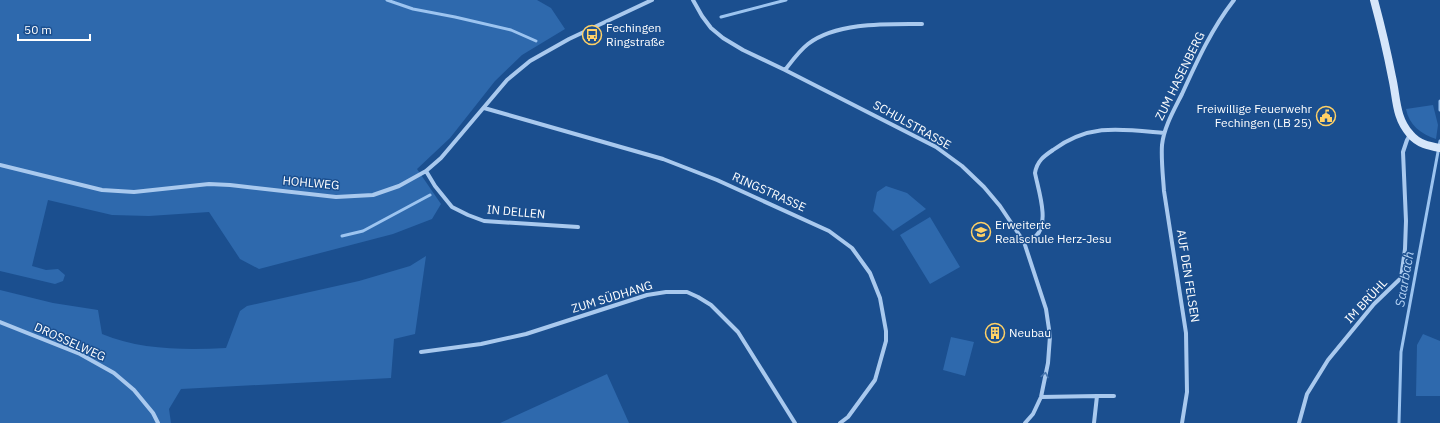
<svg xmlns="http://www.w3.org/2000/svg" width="1440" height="423" font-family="'IBM Plex Sans',sans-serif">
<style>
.green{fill:#2e69ad}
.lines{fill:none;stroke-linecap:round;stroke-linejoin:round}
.stream{stroke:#9cc4f0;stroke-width:3}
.minor{stroke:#a9c9ee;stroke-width:4}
.secondary{stroke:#d6e6fa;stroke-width:8}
.oneway{stroke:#4674ac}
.labels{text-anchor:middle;stroke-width:3;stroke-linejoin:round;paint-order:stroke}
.poi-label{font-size:12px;fill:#fff;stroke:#1b4f8f;text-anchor:start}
.street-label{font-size:12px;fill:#fff;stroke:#1b4f8f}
.water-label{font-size:13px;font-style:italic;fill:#b5d3f5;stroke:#1b4f8f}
</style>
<rect width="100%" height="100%" fill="#1b4f8f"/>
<!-- green -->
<path class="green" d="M0,0H537L551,8L565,29L522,55L495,81L450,138L417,169L441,204L432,219L393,234L259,269L240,259L209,212L149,216L112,215L48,200L32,266L46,270L58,269L65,275L63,281L55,284L0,271Z
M1433,105L1438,125L1436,139C1421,134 1409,125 1406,109Z
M886,186L907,193L926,209L893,231L873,211L877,192Z
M930,217L960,267L930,284L900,235Z
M426,256L415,334L394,339L391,378L181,389L169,409L171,423H0V290L53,303L98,310L102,334C140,350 185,350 226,348L240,311L247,306L359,281L410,266Z
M1423,334L1440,341V396H1416L1417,345Z
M951,337L974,342L965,376L943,370Z
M607,374L629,423H500Z"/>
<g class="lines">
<!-- stream -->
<path class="stream" d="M387,0L413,9L455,17L511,30L536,41
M721,17L786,0
M1440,101V110
M342,236L363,231L430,195
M1399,423L1401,352L1440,141"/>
<!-- minor -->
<path class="minor" d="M693,0L702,16L711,28L723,38L743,50L785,70L936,147L962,166L984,187L1000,206L1024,242L1046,309L1050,336L1048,363L1041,397L1033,414L1025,423
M785,70C792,61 799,51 808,44C837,22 887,24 922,24
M484,108L663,159L717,180L829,231L852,248L870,273L880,298L886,331V341L875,380L848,417L840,423
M0,165L102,190L134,192L209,184L230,185L336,197L373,195L399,186L426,171L441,158L507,80L530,61L569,39L652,0
M426,171L435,186L452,207L468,215L484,221L578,227
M1024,242C1028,240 1033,239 1036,236C1050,223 1038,189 1035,173C1037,161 1044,156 1053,150C1090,123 1121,129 1164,133
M0,322L80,354L114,373L134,390L153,413L158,423
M421,352L481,344L526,334L647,295L666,292H687L698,297L711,305L738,332L795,423
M1097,396H1114
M1041,397L1097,396L1094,423
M1182,423L1187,392L1186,333L1164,191C1163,176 1161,160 1162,145C1164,127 1174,110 1182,94C1197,61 1212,28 1234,0
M1299,423L1307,394L1328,360L1374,304L1401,278L1405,249L1406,221L1403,152L1407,140L1410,135"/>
<!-- secondary -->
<path class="secondary" d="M1374,0C1381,26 1387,51 1392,77C1397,98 1395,117 1410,134C1418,144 1429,146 1440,148"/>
</g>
<!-- one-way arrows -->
<defs><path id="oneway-chevron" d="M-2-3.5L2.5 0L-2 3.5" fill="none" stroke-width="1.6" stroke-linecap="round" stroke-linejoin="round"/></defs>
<use class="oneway" href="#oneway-chevron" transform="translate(1045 375) rotate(-79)"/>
<!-- icons -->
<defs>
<symbol id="bus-ring" viewBox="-11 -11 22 22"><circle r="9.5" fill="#1b4f8f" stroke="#ffd166" stroke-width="1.5"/><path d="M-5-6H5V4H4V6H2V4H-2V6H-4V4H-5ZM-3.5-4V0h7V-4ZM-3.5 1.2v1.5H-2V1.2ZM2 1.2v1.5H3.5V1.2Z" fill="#ffd166"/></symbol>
<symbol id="civic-ring" viewBox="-11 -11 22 22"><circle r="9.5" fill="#1b4f8f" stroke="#ffd166" stroke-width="1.5"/><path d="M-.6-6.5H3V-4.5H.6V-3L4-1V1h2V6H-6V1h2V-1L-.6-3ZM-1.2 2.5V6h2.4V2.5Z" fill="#ffd166"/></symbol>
<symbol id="school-ring" viewBox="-11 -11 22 22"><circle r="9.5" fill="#1b4f8f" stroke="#ffd166" stroke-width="1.5"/><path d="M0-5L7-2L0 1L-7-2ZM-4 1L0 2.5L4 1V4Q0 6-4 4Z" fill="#ffd166"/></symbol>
<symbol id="building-ring" viewBox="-11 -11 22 22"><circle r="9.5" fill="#1b4f8f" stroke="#ffd166" stroke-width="1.5"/><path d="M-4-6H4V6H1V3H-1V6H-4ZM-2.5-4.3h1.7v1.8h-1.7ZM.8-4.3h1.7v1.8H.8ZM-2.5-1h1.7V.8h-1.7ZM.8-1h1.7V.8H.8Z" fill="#ffd166"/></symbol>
</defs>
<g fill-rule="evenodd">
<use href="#bus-ring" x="581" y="24" width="22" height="22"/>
<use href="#civic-ring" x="1315" y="105" width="22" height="22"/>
<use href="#school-ring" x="970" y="221" width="22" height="22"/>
<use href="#building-ring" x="984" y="322" width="22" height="22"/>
</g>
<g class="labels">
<!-- poi labels -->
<g class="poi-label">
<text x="606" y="32">Fechingen<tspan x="606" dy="14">Ringstraße</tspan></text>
<text x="1312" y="113" text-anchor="end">Freiwillige Feuerwehr<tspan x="1312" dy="14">Fechingen (LB 25)</tspan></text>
<text x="995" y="229">Erweiterte<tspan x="995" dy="14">Realschule Herz-Jesu</tspan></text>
<text x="1009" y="337">Neubau</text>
</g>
<!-- street labels -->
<g class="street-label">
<text transform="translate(1180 76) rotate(-64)" y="4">ZUM HASENBERG</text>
<text transform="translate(912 125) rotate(29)" y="4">SCHULSTRASSE</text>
<text transform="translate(311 183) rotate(5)" y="4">HOHLWEG</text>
<text transform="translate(769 192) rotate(24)" y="4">RINGSTRASSE</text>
<text transform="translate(516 212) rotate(5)" y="4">IN DELLEN</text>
<text transform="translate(1188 276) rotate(81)" y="4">AUF DEN FELSEN</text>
<text transform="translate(612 297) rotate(-17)" y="4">ZUM SÜDHANG</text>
<text transform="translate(1366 301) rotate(-47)" y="4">IM BRÜHL</text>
<text transform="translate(70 342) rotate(24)" y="4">DROSSELWEG</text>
</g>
<!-- water labels -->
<g class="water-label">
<text transform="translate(1404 279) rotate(-80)" y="5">Saarbach</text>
</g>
</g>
<!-- scale -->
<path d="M18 34v6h72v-6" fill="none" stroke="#ffffff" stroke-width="2"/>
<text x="24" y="34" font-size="12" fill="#ffffff" stroke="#1b4f8f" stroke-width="3" paint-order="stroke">50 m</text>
</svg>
